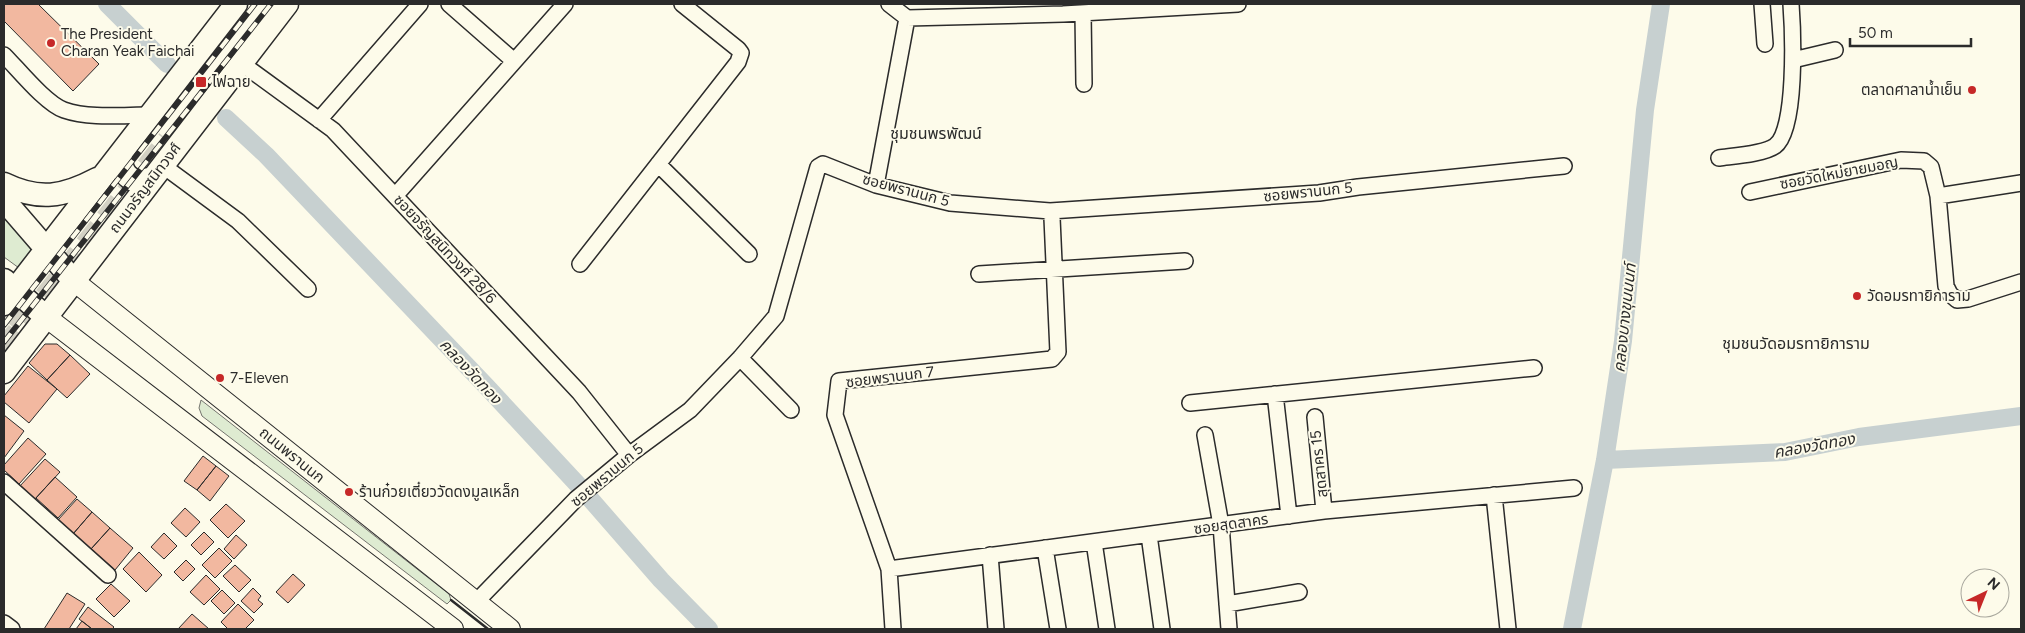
<svg xmlns="http://www.w3.org/2000/svg" width="2025" height="633" font-family="Figtree,'Noto Sans Thai',sans-serif">
<style>
.green{fill:#deebd1;stroke:#74746e}
.lines{fill:none;stroke-linecap:round;stroke-linejoin:round}
.canal{stroke:#c7d0d0;stroke-width:18}
.building{fill:#f2b8a0;stroke:#2b2b2b}
.primary-tunnel{stroke:#d3d1c4;stroke-width:22;stroke-dasharray:22 11;stroke-linecap:butt}
.minor-casing{stroke:#2b2b2b;stroke-width:18}
.secondary-casing{stroke:#2b2b2b;stroke-width:22}
.primary-casing{stroke:#2b2b2b;stroke-width:25}
.minor{stroke:#fdfbea;stroke-width:15}
.secondary{stroke:#fdfbea;stroke-width:20}
.primary{stroke:#fdfbea;stroke-width:22}
.rail-casing{stroke:#2b2b2b;stroke-width:5.5}
.rail{stroke:#fdfbea;stroke-width:4;stroke-dasharray:11;stroke-linecap:butt}
.wall{stroke:#2b2b2b;stroke-width:2.5}
.poi-dot{fill:#c62828;stroke:#fdfbea;stroke-width:2}
.labels{text-anchor:middle;stroke-width:4;stroke-linejoin:round;paint-order:stroke}
.poi-label{font-size:15px;fill:#2b2b2b;stroke:#fdfbea;text-anchor:start}
.street-label{font-size:15px;fill:#2b2b2b;stroke:#fdfbea}
.neighbourhood-label{font-size:16px;fill:#2b2b2b;stroke:#fdfbea}
.water-label{font-size:16px;font-style:italic;fill:#2b2b2b;stroke:#fdfbea}
</style>
<rect width="100%" height="100%" fill="#fdfbea"/>
<!-- green -->
<path class="green" d="M4,218L29,244L32,254L19,268L4,257Z
M201,400L449,594L451,600L447,604L202,416L199,408Z"/>
<g class="lines">
<!-- canal -->
<path class="canal" d="M107,4L167,64
M226,118L266,155L487,387L579,486L661,580L709,629
M1605,460L1785,452L1859,437L2021,416
M1572,629L1605,460L1623,341L1645,110L1661,4"/>
</g>
<!-- building -->
<path class="building" d="M4,4H38L99,64L73,91L4,21Z
M45,344H57L70,355L47,380L29,363Z
M70,355L90,374L67,398L47,380Z
M28,366L57,389L29,423L4,402V396Z
M4,415L24,431L4,458Z
M28,438L46,454L19,484L4,470V465Z
M203,456L216,466L197,490L184,481Z
M45,459L60,472L34,500L19,487Z
M216,466L229,476L210,501L197,490Z
M55,477L77,497L58,518L36,498Z
M77,499L92,512L73,534L58,520Z
M226,504L245,521L228,538L210,520Z
M185,508L200,522L186,537L171,523Z
M92,512L110,528L91,549L73,534Z
M110,528L133,548L115,570L91,549Z
M204,532L214,542L201,555L191,545Z
M164,533L177,546L164,559L151,547Z
M236,535L247,545L234,559L224,549Z
M219,548L232,561L215,578L202,565Z
M139,552L162,575L146,592L123,569Z
M186,560L195,569L183,581L174,572Z
M235,565L251,580L239,592L223,576Z
M293,574L305,585L288,603L276,592Z
M206,575L220,589L204,605L190,592Z
M111,584L130,601L114,617L96,599Z
M253,588L261,596L258,600L263,604L254,613L241,601Z
M222,590L235,603L224,614L211,601Z
M67,593L85,604L69,629H44Z
M238,604L254,620L245,629H228L221,622Z
M88,607L114,627L112,629H92L79,619Z
M192,614L209,629H178Z
M82,621L92,629H76Z"/>
<g class="lines">
<!-- primary-tunnel -->
<path class="primary-tunnel" d="M4,320L26,291
M4,349L168,140"/>
<defs>
<path id="minor" d="M449,4L514,61
M889,4L907,18L1063,14L1238,4
M1762,4L1765,44
M1083,13L1084,84
M4,55C18,69 46,104 64,110C90,119 123,115 150,115
M1793,60L1835,50
M241,63L333,130L579,392L629,455
M319,120L420,4
M1719,158C1733,156 1764,154 1775,146C1797,131 1793,31 1791,4
M658,164L749,254
M162,165L238,221L308,289
M876,185L907,18
M1750,192L1901,160L1924,161L1931,167L1938,196L1946,286L1950,294L1957,300L1968,299L2021,282
M395,196L565,4
M1938,196L2021,183
M580,264L738,62L741,53L738,49L682,4
M979,274L1185,261
M740,358L791,410
M1275,394L1289,516
M1190,403L1534,368
M1315,417L1324,511
M1205,435L1221,525L1229,629
M4,482L108,575
M1494,495L1508,629
M1149,535L1162,629
M1094,542L1107,629
M1045,548L1058,629
M990,555L996,629
M889,569L1324,511L1574,488
M476,602L576,499L629,455L690,410L740,358L776,316L818,167L823,164L876,185L950,203L1050,211L1319,193L1358,187L1564,166
M1227,604L1299,592
M4,623L12,629
M893,629L889,569L835,415L839,381L1052,359L1058,352L1052,218"/>
<path id="secondary" d="M74,281L510,629
M46,317L453,629"/>
<path id="primary" d="M121,153C120,167 124,178 139,182L152,178
M4,184C39,201 63,197 97,179
M4,200L74,281
M4,280L46,317
M4,304L236,4
M4,372L287,4"/>
</defs>
<!-- minor casing -->
<use href="#minor" class="minor-casing"/>
<!-- secondary casing -->
<use href="#secondary" class="secondary-casing"/>
<!-- primary casing -->
<use href="#primary" class="primary-casing"/>
<!-- minor -->
<use href="#minor" class="minor"/>
<!-- secondary -->
<use href="#secondary" class="secondary"/>
<!-- primary -->
<use href="#primary" class="primary"/>
<defs>
<path id="rail" d="M4,325L255,4
M4,342L271,4"/>
</defs>
<!-- rail casing -->
<use href="#rail" class="rail-casing"/>
<!-- rail -->
<use href="#rail" class="rail"/>
<!-- wall -->
<path class="wall" d="M451,600L488,629"/>
</g>
<!-- markers -->
<g class="poi-dot">
<circle cx="51" cy="43" r="5"/>
<rect x="195" y="76" width="12" height="12" rx="2.5"/>
<circle cx="1972" cy="90" r="5"/>
<circle cx="1857" cy="296" r="5"/>
<circle cx="220" cy="378" r="5"/>
<circle cx="349" cy="492" r="5"/>
</g>
<g class="labels">
<!-- poi labels -->
<g class="poi-label">
<text x="61" y="39">The President<tspan x="61" dy="17">Charan Yeak Faichai</tspan></text>
<text x="212" y="87">ไฟฉาย</text>
<text x="1962" y="95" text-anchor="end">ตลาดศาลาน้ำเย็น</text>
<text x="1867" y="301">วัดอมรทายิการาม</text>
<text x="230" y="383">7-Eleven</text>
<text x="359" y="497">ร้านก๋วยเตี๋ยววัดดงมูลเหล็ก</text>
</g>
<!-- street labels -->
<g class="street-label">
<text transform="translate(1839 173) rotate(-11)" y="5">ซอยวัดใหม่ยายมอญ</text>
<text transform="translate(145 188) rotate(-53)" y="5">ถนนจรัญสนิทวงศ์</text>
<text transform="translate(906 190) rotate(15)" y="5">ซอยพรานนก 5</text>
<text transform="translate(1308 192) rotate(-6)" y="5">ซอยพรานนก 5</text>
<text transform="translate(445 249) rotate(47)" y="5">ซอยจรัญสนิทวงศ์ 28/6</text>
<text transform="translate(890 377) rotate(-7)" y="5">ซอยพรานนก 7</text>
<text transform="translate(292 455) rotate(39)" y="5">ถนนพรานนก</text>
<text transform="translate(1319 464) rotate(-96)" y="5">สุดสาคร 15</text>
<text transform="translate(607 475) rotate(-40)" y="5">ซอยพรานนก 5</text>
<text transform="translate(1231 524) rotate(-8)" y="5">ซอยสุดสาคร</text>
</g>
<!-- neighbourhood labels -->
<g class="neighbourhood-label">
<text x="936" y="139">ชุมชนพรพัฒน์</text>
<text x="1796" y="349">ชุมชนวัดอมรทายิการาม</text>
</g>
<!-- water labels -->
<g class="water-label">
<text transform="translate(1624 318) rotate(-84)" y="6">คลองบางขุนนนท์</text>
<text transform="translate(471 371) rotate(47)" y="6">คลองวัดทอง</text>
<text transform="translate(1814 445) rotate(-10)" y="6">คลองวัดทอง</text>
</g>
</g>
<!-- border -->
<rect width="2025" height="633" fill="none" stroke="#2b2b2b" stroke-width="10"/>
<!-- north arrow -->
<g transform="translate(1985 593) rotate(43)"><circle r="24" fill="#fdfbea" stroke="#a9a89e"/>
<path d="M0-4L9 19L0 12L-9 19Z" fill="#c62828"/>
<text y="-8" font-size="14" font-weight="bold" text-anchor="middle" fill="#2b2b2b">N</text>
</g>
<!-- scale -->
<path d="M1850 38v8h121v-8" fill="none" stroke="#2b2b2b" stroke-width="2.5"/>
<text x="1858" y="38" font-size="15" fill="#2b2b2b" stroke="#fdfbea" stroke-width="4" paint-order="stroke">50 m</text>
</svg>
